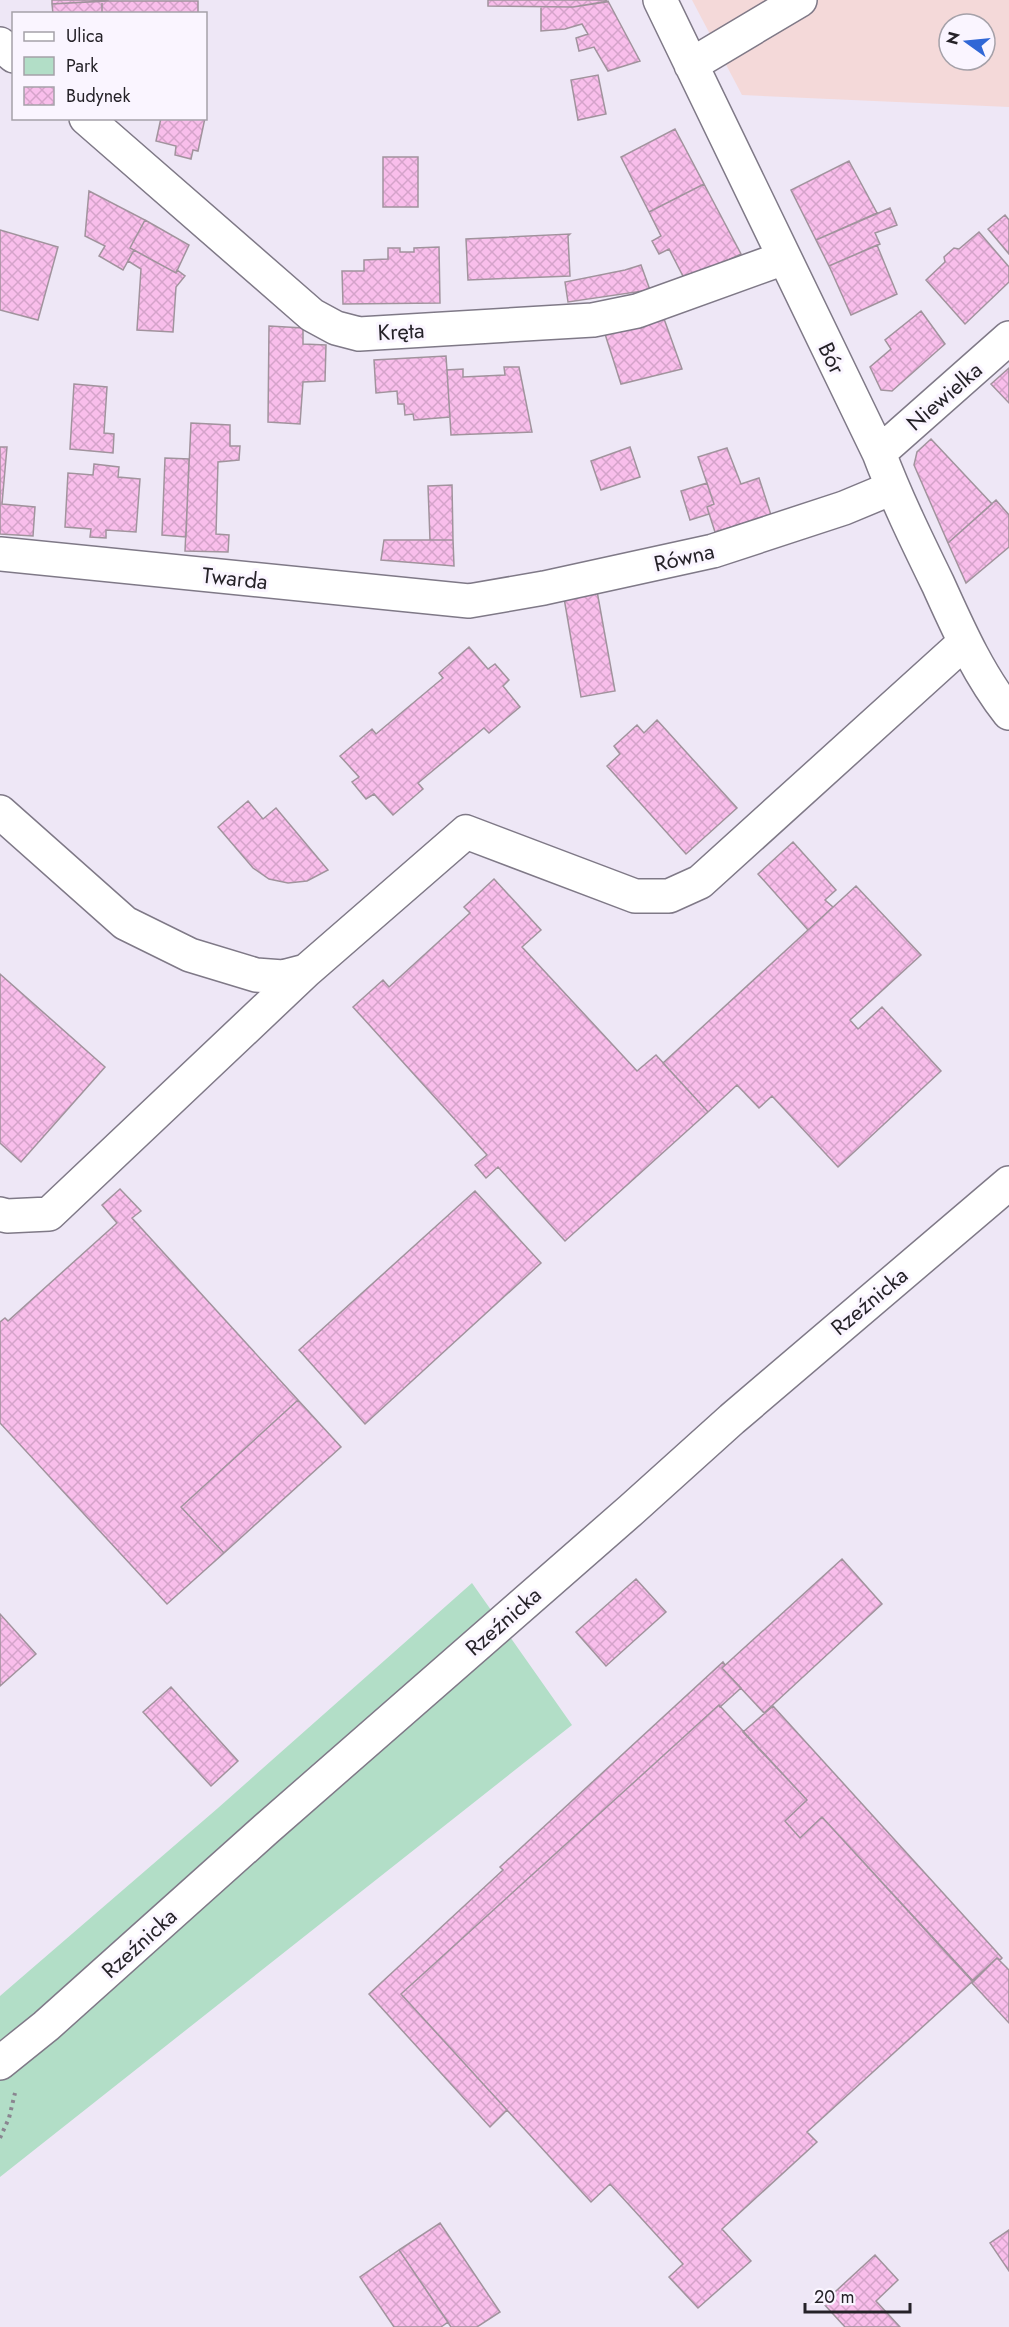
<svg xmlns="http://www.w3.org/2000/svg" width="1009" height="2327" font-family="Jost,sans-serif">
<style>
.commercial{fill:#f4d9d9;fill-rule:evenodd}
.green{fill:#b2dec7}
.building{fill:url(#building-cross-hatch);stroke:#a1939d;stroke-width:1.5}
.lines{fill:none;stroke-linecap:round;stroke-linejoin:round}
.minor-casing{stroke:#7f7987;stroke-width:36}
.path{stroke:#8a8590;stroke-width:4;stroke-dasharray:3 4.5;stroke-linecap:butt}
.minor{stroke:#fff;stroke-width:33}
.labels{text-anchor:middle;stroke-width:6;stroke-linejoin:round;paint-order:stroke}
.street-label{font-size:22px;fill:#252228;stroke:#faf5ff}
</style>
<defs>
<pattern id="building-cross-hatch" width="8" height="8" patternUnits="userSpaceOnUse" patternTransform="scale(1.5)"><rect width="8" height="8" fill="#f9beeb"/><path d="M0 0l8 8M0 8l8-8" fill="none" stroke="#d5a3ca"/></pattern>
</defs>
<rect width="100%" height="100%" fill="#eee7f6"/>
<!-- commercial -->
<path class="commercial" d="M692,0H1009V107L742,95ZM949,24H985V60H949Z"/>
<!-- green -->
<path class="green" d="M472,1583L572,1725L0,2177V1996L218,1808Z"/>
<!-- building -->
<path class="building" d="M52,0H108V1L52,4Z
M488,0H606L607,2L573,7L488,6Z
M102,1H198V14H102Z
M102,1V14H53L52,4Z
M608,1L640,61L608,71L594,47L579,51L576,38L588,34L582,24L565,29L541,31V7H573Z
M598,75L606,114L578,120L571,80Z
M161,118H205L198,151L193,150L191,159L175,155L176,146L156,141Z
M675,129L704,184L649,212L621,157Z
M383,157H418V207H383Z
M849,161L877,213L816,240L791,190Z
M704,184L741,254L685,280L669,249L659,254L652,241L661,236L649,212Z
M89,191L145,220L130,248L134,250L123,270L99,256L105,246L85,236Z
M890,208L897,225L875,233L880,244L829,266L816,240Z
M1005,215L1009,220V254L988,229Z
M145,220L189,245L176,273L130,248Z
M0,230L58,247L38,320L0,310Z
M979,232L1009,267V282L965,324L926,280L945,262L944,257L954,248L959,249Z
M570,234L568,236L570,276L468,280L466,239Z
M877,245L897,294L851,315L829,266Z
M439,247L440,303L343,304L342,271H364V260L388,259V248H400V252H414V248Z
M134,250L176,273L177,270L185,276L176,287L173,332L137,330L141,269L128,261Z
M641,265L650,290L568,302L565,282L625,270Z
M921,311L945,344L892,391L881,390L870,367L891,349L885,340Z
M663,316L682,369L621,384L605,334Z
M269,326L303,328V344L326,345L325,381L303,382L300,424L268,422Z
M446,356L450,417L414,420L413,414L405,415L404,404H398L397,391L376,393L374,360Z
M504,367H519L532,432L451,435L447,370L463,369V377L505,375Z
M1009,368V403L991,384Z
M74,384L107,387L104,433L114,434L113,453L70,449Z
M191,423L230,425V446H240L239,460L218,462L216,534L229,535L228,552L185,551Z
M931,439L992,504L948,543L914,465L917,452Z
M0,447H7L2,504L35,507L33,536L0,534Z
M630,447L640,477L601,490L591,461Z
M727,448L741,484L759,478L771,515L715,532L707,507L714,504L698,457Z
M165,458L189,459L186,537L162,535Z
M94,464L119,467L118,477L140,479L136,532L106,530V538L90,537L91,529L65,527L68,473L93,475Z
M707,483L714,504L707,507L709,514L690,520L681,491Z
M452,485L453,540H430L428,486Z
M996,500L1009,515V547L966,583L948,543Z
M384,540H453L454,566L381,560Z
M597,591L615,691L581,697L564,598Z
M469,647L488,669L495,664L509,680L503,686L520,707L489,733L484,728L418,783L423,789L393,815L374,794L366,799L352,782L359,777L340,756L372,729L376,734L443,678L439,673Z
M657,720L737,808L686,854L607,766L620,754L614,746L637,725L644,733Z
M248,801L263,819L276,808L328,870L307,881L288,883L269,879L253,868L218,827Z
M793,842L836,890L825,900L833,907L808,930L758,874Z
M494,879L541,930L522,947L637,1071L656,1055L708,1112L565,1241L498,1167L486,1178L475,1165L487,1155L353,1007L383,980L389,987L470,913L464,907Z
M856,886L921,955L850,1020L858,1029L882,1007L941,1071L838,1167L772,1096L759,1108L737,1085L708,1112L663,1063Z
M0,974L105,1067L21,1162L0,1143Z
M120,1189L141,1211L132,1218L298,1400L181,1507L224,1553L167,1604L0,1423V1322L5,1318L8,1321L117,1223L102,1205Z
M475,1191L541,1263L365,1424L299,1350Z
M298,1400L341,1447L224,1553L181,1507Z
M842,1559L882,1604L764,1713L722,1668Z
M636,1579L666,1612L606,1666L576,1632Z
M0,1614L36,1654L0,1686Z
M723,1662L725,1665L722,1668L741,1688L720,1707L719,1705L401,1994L507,2110L490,2127L369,1994L503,1870L500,1867Z
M171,1687L238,1761L211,1786L143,1712Z
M719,1705L807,1800L785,1821L800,1838L822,1817L973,1981L807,2132L817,2142L722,2229L751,2261L698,2308L669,2277L683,2264L610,2184L591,2202L401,1994Z
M773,1706L994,1949L1002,1958L1000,1960L997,1958L972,1981L822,1817L800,1838L785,1821L807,1800L743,1732Z
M997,1958L1009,1970V2023L972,1983Z
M440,2223L500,2312L477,2327H451L399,2250Z
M1009,2230V2271L990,2243Z
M399,2250L448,2322L441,2327H394L360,2277Z
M875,2255L898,2280L876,2301L900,2327H845L823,2303Z"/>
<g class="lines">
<defs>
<path id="minor" d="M660,0L879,453C896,498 917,541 938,584C958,628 978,674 1009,713
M0,44L14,56
M691,65L800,0
M86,118L312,315L336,328L359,334L593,320L637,311L784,258
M879,453L1009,338
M0,554L469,601L544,588L713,551L844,508L892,488
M0,812L125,923L190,955L256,975L283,977L306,971
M0,1214L7,1216L49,1214L306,971L466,832L635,896H669L700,882L965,642
M0,2063L46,2026L266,1829L631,1510L732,1419L1009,1183"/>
</defs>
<!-- minor casing -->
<use href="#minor" class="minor-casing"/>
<!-- path -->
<path class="path" d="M0,2138L9,2118L15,2093"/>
<!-- minor -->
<use href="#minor" class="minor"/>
</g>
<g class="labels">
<!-- street labels -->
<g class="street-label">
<text transform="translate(401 331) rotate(-3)" y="8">Kręta</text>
<text transform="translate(832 358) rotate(64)" y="8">Bór</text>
<text transform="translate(944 396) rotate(-41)" y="8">Niewielka</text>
<text transform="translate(684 557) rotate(-13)" y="8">Równa</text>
<text transform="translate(235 578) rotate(6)" y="8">Twarda</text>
<text transform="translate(869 1301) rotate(-40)" y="8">Rzeźnicka</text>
<text transform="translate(503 1621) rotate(-41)" y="8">Rzeźnicka</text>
<text transform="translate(139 1943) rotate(-42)" y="8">Rzeźnicka</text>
</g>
</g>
<!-- legend -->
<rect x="12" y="12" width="195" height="108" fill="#faf5ff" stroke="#a5a1a9" stroke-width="1.5"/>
<rect x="24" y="32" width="30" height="9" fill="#ffffff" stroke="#a5a1a9" stroke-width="1.5"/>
<text x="66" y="42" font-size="18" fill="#252228">Ulica</text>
<rect x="24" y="57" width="30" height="18" fill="#b2dec7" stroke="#a5a1a9" stroke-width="1.5"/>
<text x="66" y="72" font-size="18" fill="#252228">Park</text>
<rect x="24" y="87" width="30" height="18" fill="url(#building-cross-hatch)" stroke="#a5a1a9" stroke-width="1.5"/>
<text x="66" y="102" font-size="18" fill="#252228">Budynek</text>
<!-- north arrow -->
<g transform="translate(967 42) rotate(285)"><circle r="28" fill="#faf5ff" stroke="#a5a1a9" stroke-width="1.5"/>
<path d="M0-4.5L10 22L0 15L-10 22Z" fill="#3067d6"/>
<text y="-9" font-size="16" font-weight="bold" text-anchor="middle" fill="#252228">N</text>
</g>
<!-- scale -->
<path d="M805 2303v9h105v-9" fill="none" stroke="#252228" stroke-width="3"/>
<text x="814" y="2303" font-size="18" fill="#252228" stroke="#faf5ff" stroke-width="4.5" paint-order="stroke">20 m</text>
</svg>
